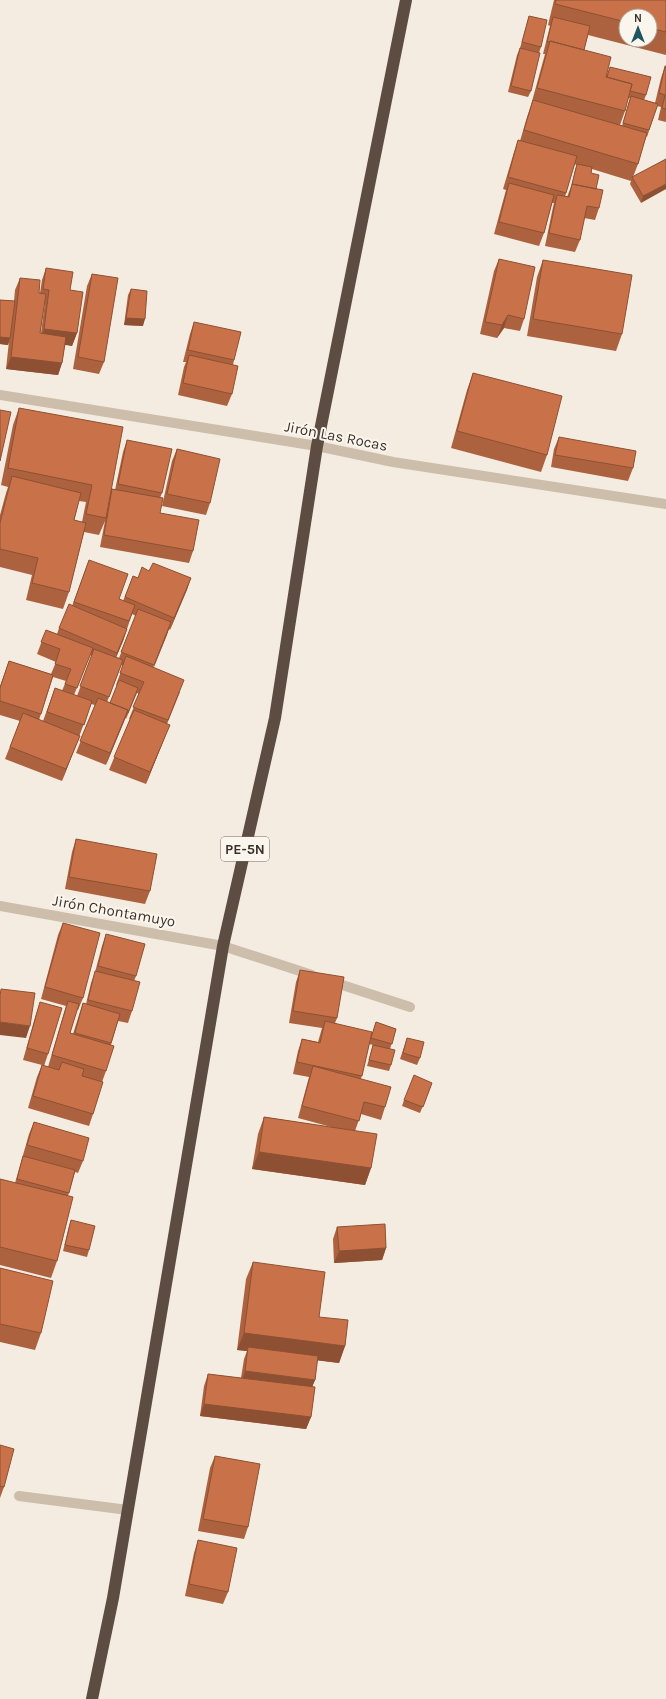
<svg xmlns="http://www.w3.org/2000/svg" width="666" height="1699" font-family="Karla,sans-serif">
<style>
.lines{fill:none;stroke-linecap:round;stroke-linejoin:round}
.lane{stroke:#cdbdab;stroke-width:10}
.street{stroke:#cdbdab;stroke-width:10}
.highway{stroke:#5c4c41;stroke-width:12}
.wall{fill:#ad623f;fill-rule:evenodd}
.shaded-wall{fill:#8d5033}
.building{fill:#c97249;stroke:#8d5033}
.labels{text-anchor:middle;stroke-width:4;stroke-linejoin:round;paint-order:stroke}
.shield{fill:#fbf6ed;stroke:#756c65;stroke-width:1}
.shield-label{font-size:14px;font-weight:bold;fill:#3b312b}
.street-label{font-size:15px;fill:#3b312b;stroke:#fbf6ed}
</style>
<rect width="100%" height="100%" fill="#f4ece0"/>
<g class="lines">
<!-- lane -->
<path class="lane" d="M223,946L312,975
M330,981L410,1007
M19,1496L128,1510"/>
<!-- street -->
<path class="street" d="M0,395L317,446L393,462L666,504
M0,906L223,946"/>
<!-- highway -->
<path class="highway" d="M92,1699L113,1598L223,946L275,718L317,446L406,0"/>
</g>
<!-- wall -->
<path class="wall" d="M554,0H666V55L588,35L584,50L606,77L610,67L646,95L644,100L655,103L661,78L665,66H666V122L658,120L661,107L657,106L647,137L646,136L638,164L633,177L666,159L641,203L630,184L631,181L592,169L591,173L596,189L599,208L595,220L584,218L580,240L575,252L545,246L553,207L554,203H552L544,233L539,246L494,234L506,190L503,189L514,152L518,140L520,141L527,117L531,105L545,54H543L550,26L548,25ZM626,16H650V40H626ZM628,98H630L622,126L620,125L625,111ZM574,164L577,165L575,170L572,184L567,197H565Z
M529,16L541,47L539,53L520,48L527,23Z
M520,48L531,91L528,97L508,92L517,55Z
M499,259L524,319L520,331L504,328L497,338L480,334L494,271Z
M543,260L622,334L616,351L527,336L537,277Z
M46,268L70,290L77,333L72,346L65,344L62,363L58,375L6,369L9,341L8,345L0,344V300L14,301L15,290L20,278L40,293L42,280ZM44,302H45L41,333H40Z
M92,274L104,362L99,374L73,369L87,286Z
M131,289L143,326L124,325L128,295Z
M194,322L234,360L233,365L232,394L227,406L178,395L184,367L186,362H183L190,334Z
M473,373L547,455L541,472L451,448L467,390Z
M19,408L110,496L112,489L115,490L123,452L127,440L162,493L160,498V513L193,551L189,563L100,547L105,521L99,535L84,532L69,592L63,609L26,600L32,575L0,567V515L6,493L8,487L1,485L13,425ZM79,501L86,502L82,522L74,520Z
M559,437L633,468L628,481L551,467L554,449Z
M177,449L210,503L206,515L162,506L172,461Z
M89,560L119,599L123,601L133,576L138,578L149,571L191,578L170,630L169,629L153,667L180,692L167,724L165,737L146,784L109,770L130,719H129L139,694L137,693L126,719L125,718L106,765L76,753L95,705L91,704L75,748L62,781L5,759L20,721L0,715V686L9,661L51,674L56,662L37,654L46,630L57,634L59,628L72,606ZM132,614L136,616L119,658L116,657L123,641ZM90,655L92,656L77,696L74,695ZM121,665L123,666L116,685H117L110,703L107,702ZM53,677L66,681L62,691L55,688L43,721L39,720Z
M76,839L150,891L145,904L65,889L72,852Z
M63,923L83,998L78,1010L77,1009L70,1033L73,1034L79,1015L83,1003L86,1004L91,983L95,972L102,946L106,934L136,976L134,981L132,1011L128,1023L118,1021L111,1045L106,1071L102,1082L93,1114L89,1126L28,1108L37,1077L42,1065L23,1060L36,1014L40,1002L48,1054L44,1066L48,1067L66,1006L41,999L58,935Z
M300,970L337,1018L335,1023L369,1043L376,1022L396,1029L390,1049L391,1065L389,1071L367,1066L373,1045L369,1044L361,1079L385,1107L381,1120L361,1114L355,1131L371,1168L365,1185L252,1169L258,1134L264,1117L335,1128L298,1118L309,1077L293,1074L298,1051L302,1039L318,1042L322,1028L289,1023L296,982Z
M407,1038L420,1058L417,1065L400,1059Z
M432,1083L420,1113L402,1106L404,1100Z
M34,1122L83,1161L78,1173L75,1172L68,1196L57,1261L51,1278L0,1265V1179L15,1183L29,1134Z
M71,1220L89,1250L87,1257L63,1251L69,1226Z
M337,1227L386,1248L382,1260L334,1263L333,1239Z
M253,1262L319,1317L345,1346L339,1363L317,1360L315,1380L312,1387L311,1417L306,1429L200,1416L204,1386L208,1374L241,1378L244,1359L247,1351L237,1350L246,1279Z
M0,1268L41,1333L35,1350L0,1342Z
M0,1445L4,1487L0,1498Z
M215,1456L248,1527L244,1539L198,1531L210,1468Z
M198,1540L228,1592L223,1604L185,1596L194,1553Z"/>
<!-- shaded-wall -->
<path class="shaded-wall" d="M666,184V189L641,203L643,196Z
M508,315L504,328L497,338L502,325Z
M126,318L145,319L143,326L124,325Z
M44,329L77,333L72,346L40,341Z
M0,337L10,338L8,345L0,344Z
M11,357L62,363L58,375L6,369Z
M191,578L187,590L170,630L174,618Z
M171,622L167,635L150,677L154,665Z
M127,629L123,641L113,665L117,653Z
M128,710L124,722L106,765L110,753Z
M170,725L165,737L146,784L150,772Z
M80,736L75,748L62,781L66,769Z
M0,1022L30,1026L26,1038L0,1035Z
M259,1152L371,1168L365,1185L252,1169Z
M386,1248L382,1260L334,1263L339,1251Z
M244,1333L345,1346L339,1363L248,1352V1347L247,1351L237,1350Z
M245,1371L315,1380L310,1392L241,1383Z
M204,1404L311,1417L306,1429L200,1416Z"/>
<!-- building -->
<path class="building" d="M556,0H666V32L650,28V16H626V22L555,4Z
M529,16L547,20L541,47L522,42Z
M553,17L590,26L584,50L550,41L549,42H547Z
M550,41L611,57L606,77L632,84L625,111L537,88Z
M520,48L540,53L531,91L511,86Z
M665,66H666V109L662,108L665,95L659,93Z
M610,67L651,77L646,95L630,91L632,84L607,77Z
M631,96L658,104L649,130L623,123Z
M533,100L647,133L638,164L524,130Z
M518,140L577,156L566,193L508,177Z
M666,159V184L643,196L632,177Z
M577,164L592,167L591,173L599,175L596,189L572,184Z
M509,183L554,195L544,233L499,222Z
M572,184L603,190L599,208L587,206L580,240L549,233L557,195L569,197Z
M499,259L535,267L524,319L508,315L502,325L485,322Z
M543,260L632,275L622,334L533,319Z
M46,268L73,272L70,290L83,292L77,333L44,329L49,290L43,289Z
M92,274L118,278L104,362L78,357Z
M20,278L40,280L39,293L46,294L40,333L66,337L62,363L11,357Z
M131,289L147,291L145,319L126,318Z
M0,300L15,301L10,338L0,337Z
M194,322L241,332L234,360L188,350Z
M189,355L238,366L232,394L183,383Z
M473,373L562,396L547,455L457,431Z
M19,408L123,427L106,518L86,514L92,485L8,468Z
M0,410L11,412L0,461Z
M559,437L636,451L633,468L555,455Z
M127,440L172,449L162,493L118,484Z
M177,449L220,459L210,503L167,494Z
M12,476L81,493L74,520L86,523L69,592L32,583L38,558L0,549V523Z
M112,489L163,498L160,513L199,520L193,551L104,535Z
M89,560L128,574L119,599L135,605L129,621L74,602Z
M153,563L191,578L174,618L125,597L133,576L138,578L142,567L149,571Z
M69,604L127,629L117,653L59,628Z
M138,609L171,622L154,665L121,652Z
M46,630L93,648L77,688L65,684L71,669L55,664L60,649L41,642Z
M94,649L123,660L109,697L80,686Z
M126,656L184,680L168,720L133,707L144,682L120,673Z
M9,661L53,675L41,714L0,701V688Z
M119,680L138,688L128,713L127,712L128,710L110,703Z
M55,688L92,701L84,725L47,712Z
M98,698L128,710L110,753L80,741Z
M134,710L170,725L150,772L114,757Z
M23,713L80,736L66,769L10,747Z
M76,839L157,854L150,891L69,877Z
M63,923L100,933L83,998L45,987Z
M106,934L145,944L136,976L98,966Z
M300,970L344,977L337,1018L293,1011Z
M95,971L140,982L132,1011L88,1000Z
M1,989L35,993L30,1026L0,1022V996Z
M68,1001L79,1004L70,1033L114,1046L106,1071L52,1055Z
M40,1002L62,1008L48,1054L27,1048Z
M83,1003L120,1014L111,1043L75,1033Z
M325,1021L372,1032L362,1076L297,1062L302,1039L320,1043Z
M376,1022L396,1029L392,1044L371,1038Z
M407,1038L424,1042L420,1058L403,1053Z
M373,1045L395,1050L391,1065L369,1060Z
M62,1062L84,1069L82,1076L103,1082L93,1114L33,1096L42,1065L59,1070Z
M313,1066L391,1087L385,1107L364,1102L359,1121L302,1106Z
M414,1075L432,1083L423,1107L404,1100Z
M264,1117L377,1134L371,1168L259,1152Z
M34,1122L89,1138L83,1161L27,1145Z
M23,1156L75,1170L69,1193L17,1179Z
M0,1179L73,1197L57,1261L0,1247Z
M71,1220L95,1226L89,1250L65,1245Z
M385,1224L386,1248L339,1251L337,1227Z
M253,1262L325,1272L319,1317L348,1320L345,1346L244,1333Z
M0,1268L53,1281L41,1333L0,1324Z
M248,1347L318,1356L315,1380L245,1371Z
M208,1374L315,1387L311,1417L204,1404Z
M0,1445L14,1449L4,1487L0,1486Z
M215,1456L260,1464L248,1527L203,1519Z
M198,1540L237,1548L228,1592L189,1584Z"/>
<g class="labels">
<!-- shield labels -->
<rect class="shield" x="221" y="837" width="48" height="24" rx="3"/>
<g class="shield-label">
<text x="245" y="854">PE-5N</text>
</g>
<!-- street labels -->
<g class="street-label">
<text transform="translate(336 436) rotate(11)" y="5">Jirón Las Rocas</text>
<text transform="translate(114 911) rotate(10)" y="5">Jirón Chontamuyo</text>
</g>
</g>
<!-- north arrow -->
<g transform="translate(638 28)"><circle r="19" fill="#fbf6ed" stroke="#aea79f"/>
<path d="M0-3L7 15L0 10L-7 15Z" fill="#1e555e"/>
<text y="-6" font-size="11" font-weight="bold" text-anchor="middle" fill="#3b312b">N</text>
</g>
</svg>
